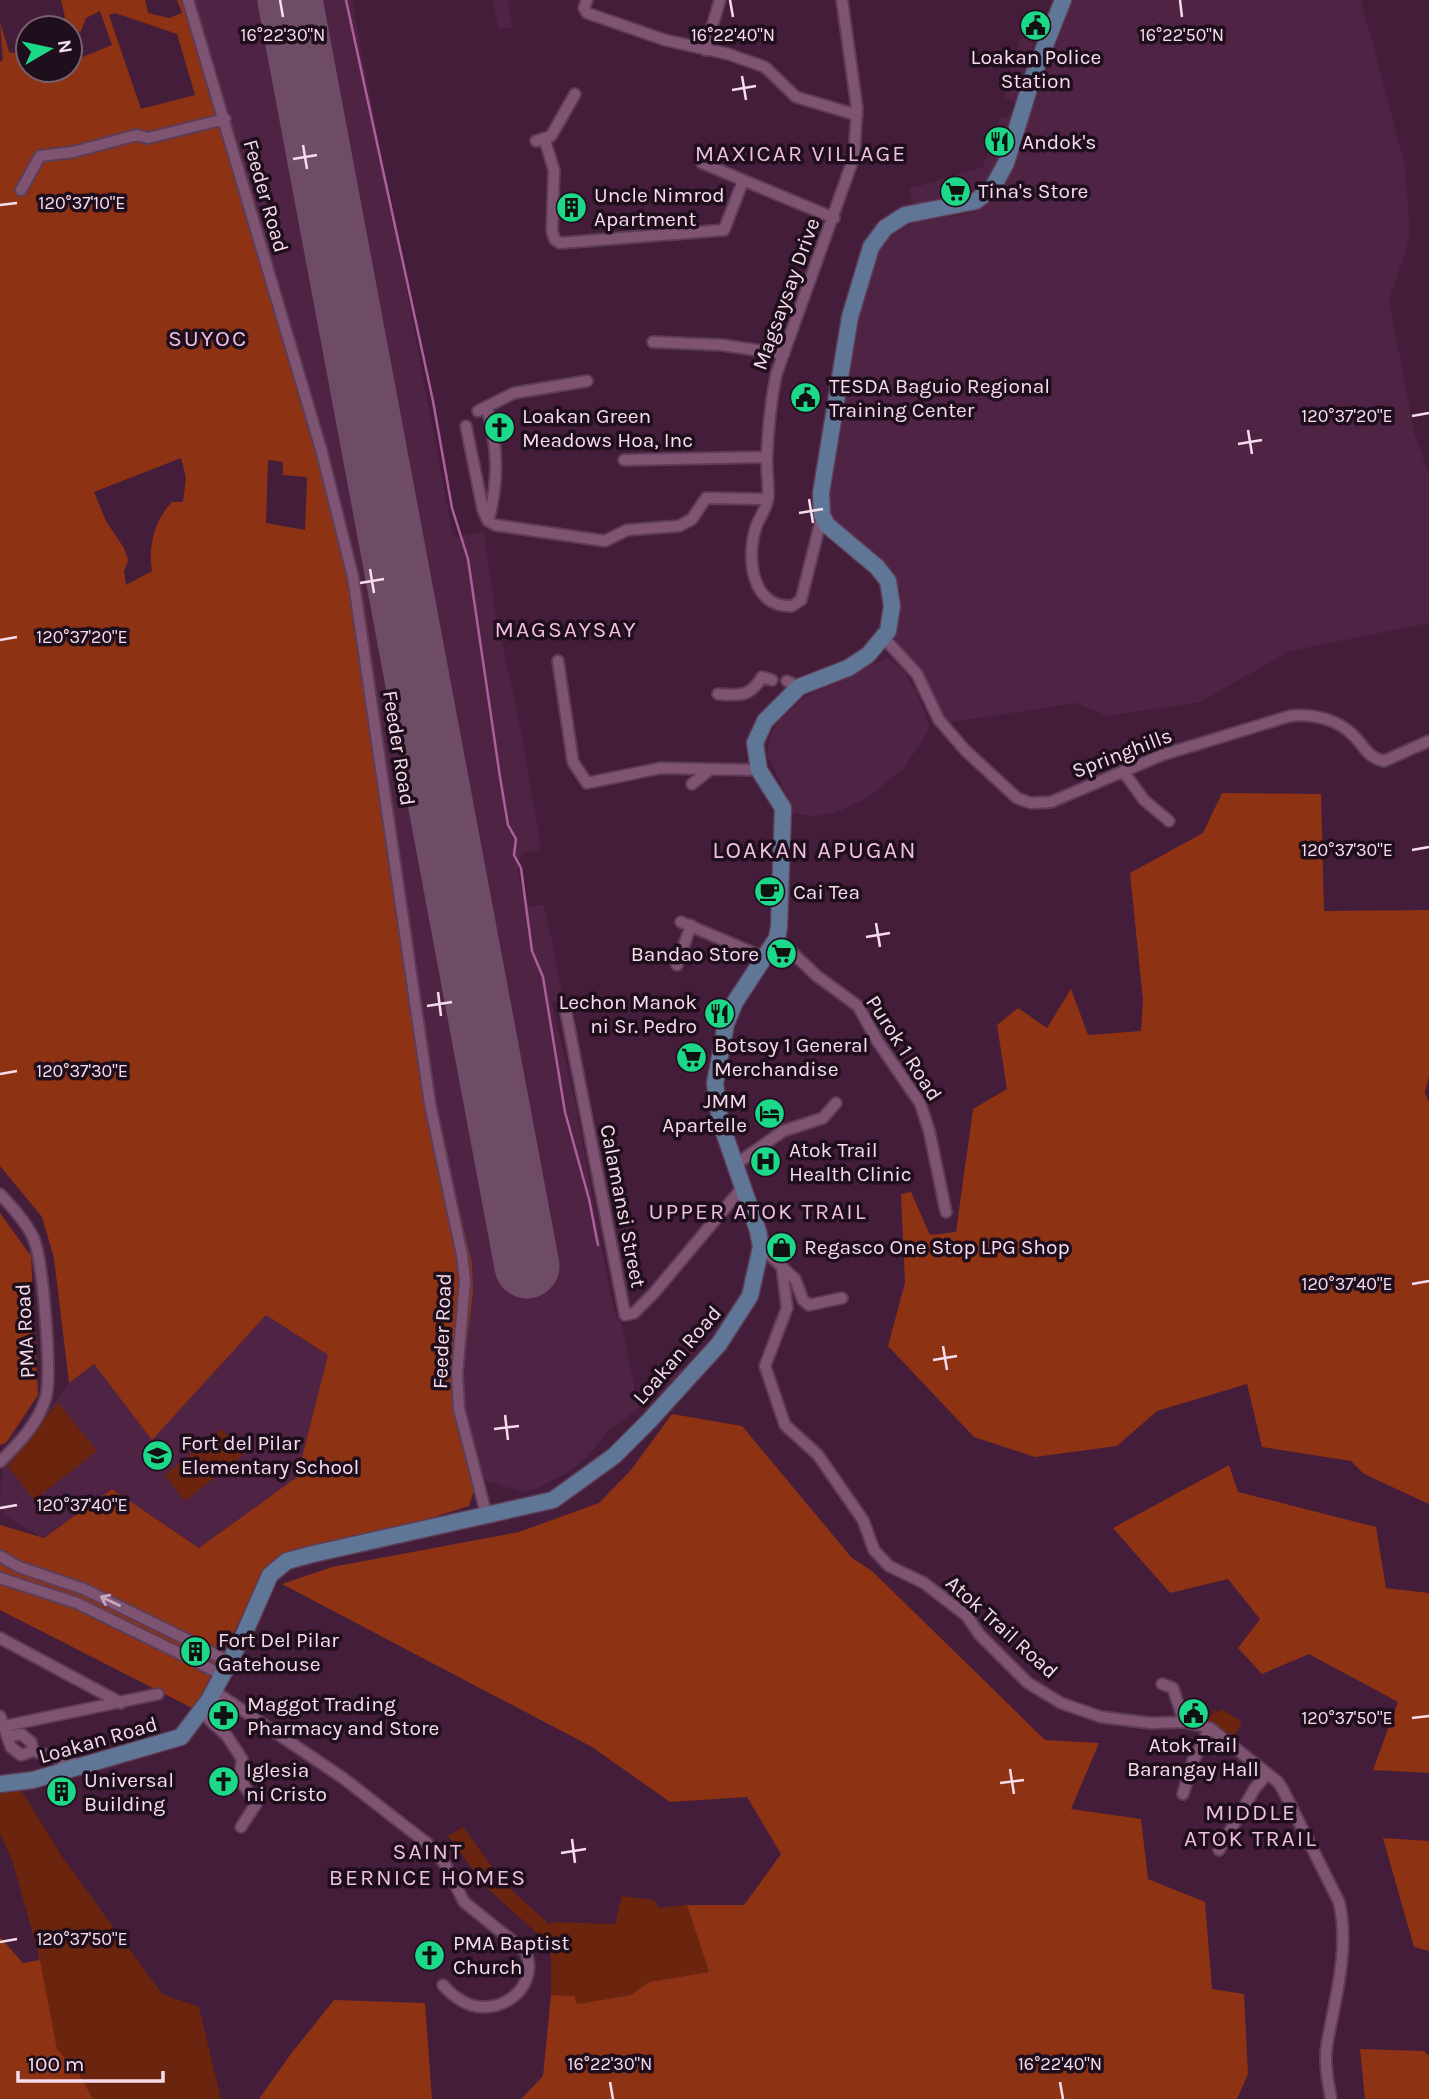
<svg xmlns="http://www.w3.org/2000/svg" width="1429" height="2099" font-family="Karla,sans-serif">
<style>
.built{fill:#4f2344}
.green{fill:#6b240d}
.forest{fill:#8e3214;fill-rule:evenodd}
.lines{fill:none;stroke-linecap:round;stroke-linejoin:round}
.stream{stroke:#ad5e9c;stroke-width:2.5}
.runway{stroke:#6e4c65;stroke-width:65}
.minor-casing{stroke:#5e3c56;stroke-width:14}
.secondary-casing{stroke:#5e3c56;stroke-width:19}
.minor{stroke:#7f5473;stroke-width:10}
.secondary{stroke:#5f7696;stroke-width:16}
.oneway{stroke:#c6a6bd}
.ticks{fill:none;stroke:#f6ddee;stroke-width:2.5}
.labels{text-anchor:middle;stroke-width:7;stroke-linejoin:round;paint-order:stroke}
.poi-label{font-size:21px;fill:#f6ddee;stroke:#1f0e1b;text-anchor:start}
.street-label{font-size:21px;fill:#f6ddee;stroke:#1f0e1b}
.neighbourhood-label{font-size:23px;letter-spacing:2px;fill:#efbee1;stroke:#1f0e1b}
.quarter-label{font-size:24px;letter-spacing:2px;fill:#efbee1;stroke:#1f0e1b}
.ticks-label{font-size:18px;text-anchor:middle;fill:#f6ddee;stroke:#1f0e1b;stroke-width:7;stroke-linejoin:round;paint-order:stroke}
</style>
<rect width="100%" height="100%" fill="#431d39"/>
<!-- built -->
<path class="built" d="M195,0H352L452,531L455,538L484,531L495,613L517,710L539,834L540,850L523,853L518,861L520,880L528,906L544,905L552,941L563,1000L552,1002L577,1112L609,1288L615,1314L622,1326L639,1408L607,1432L586,1458L570,1471L536,1489L522,1492L478,1478L465,1420L462,1380L473,1294L435,1108L363,594L327,446Z
M493,0H508L512,28H498Z
M1073,0H1361L1405,165L1410,237L1389,300L1414,432L1429,475V623L1290,651L1200,702L1107,716L1076,703L946,723L925,675L895,641L901,589L878,556L833,521L829,502L866,278L874,257L889,237L915,222L974,213L1006,180Z
M1021,37L1034,41L1016,102L1003,98Z
M1015,114L991,176L971,191L913,205L909,189L983,167L999,118Z
M888,657L905,673L917,693L930,729L904,768L869,797L835,813L815,816L790,813L787,795L767,754L771,734L779,721L805,697Z
M768,1148L782,1165L765,1177L751,1160Z
M266,1315L328,1355L297,1477L199,1548L113,1489L43,1538L5,1516L0,1504L2,1470L69,1383L94,1364L152,1439Z
M672,1359L683,1372L665,1387L657,1373Z"/>
<!-- green -->
<path class="green" d="M58,1402L97,1451L34,1500L8,1466Z
M222,1429L243,1455L185,1501L165,1475Z
M1221,1709L1242,1722L1234,1736L1208,1721L1214,1710L1219,1712Z
M0,1787H19L63,1858L162,1994L199,2007L221,2099H93L79,2074L57,2049L37,1949L13,1863L0,1833Z
M463,1827L504,1883L551,1926V1922L615,1924L622,1896L654,1900L659,1908L687,1905L709,1972L649,1982L631,1995L576,2004L573,1996L551,1995V1946L486,1887L448,1836Z"/>
<!-- forest -->
<path class="forest" d="M61,0H145L148,13L169,18L182,13L177,0H195L327,446L363,594L435,1108L472,1263L473,1294L462,1380L465,1420L478,1478L469,1506L434,1517L435,1521L265,1571L194,1709L0,1610V1525L44,1538L112,1489L199,1548L297,1477L328,1355L266,1315L152,1440L94,1364L69,1383L54,1258L42,1217L0,1166V62L3,60L0,22L9,52L18,54L28,50V70H70V62L112,45L100,11L86,18L81,31L70,39V28H59L65,17ZM115,13L177,34L195,95L141,109L109,15ZM181,458L186,478L183,502H172C154,521 148,546 152,571L126,585L124,572L128,560L124,548L106,521L94,492ZM268,460L283,462V475L307,477L305,530L266,523Z
M1222,793L1321,794L1324,911L1429,910V1076L1425,1093L1429,1102V1504L1364,1474L1351,1461L1262,1447L1247,1384L1157,1411L1117,1446L1035,1457L974,1437L888,1346L905,1283L901,1194L911,1192L930,1235L956,1232L973,1109L1007,1089L997,1025L1018,1008L1047,1028L1071,989L1088,1035L1141,1031L1143,1001L1130,873L1203,833Z
M0,1213L31,1256L38,1395L6,1443L0,1445Z
M672,1414L742,1426L852,1558L872,1571L1045,1740L1099,1743L1071,1809L1141,1819L1148,1879L1205,1902L1212,1989L1244,1994L1248,2074L1237,2099H521L543,2076L551,1995L574,1996L577,2004L631,1995L649,1982L709,1972L687,1905H744L781,1854L747,1797L670,1802L592,1747L282,1584L332,1567L519,1532L599,1503L631,1470Z
M1229,1465L1238,1492L1376,1527L1386,1588L1429,1593V1773L1373,1770L1398,1702L1309,1654L1262,1674L1238,1648L1260,1619L1228,1579L1170,1593L1113,1528Z
M1383,1838L1429,1841V1951L1414,1947Z
M0,1937L23,1963L40,1960L57,2049L79,2074L93,2099H0Z
M334,2000L425,2003L432,2099H259L290,2055Z
M1360,2049L1424,2051L1429,2056V2099H1365Z"/>
<g class="lines">
<!-- stream -->
<path class="stream" d="M346,0L433,401L452,508L468,559L500,777L508,825L516,839L514,855L521,868L532,951L543,977L565,1112L589,1199L598,1245"/>
<!-- runway -->
<path class="runway" d="M290,0L527,1266"/>
<defs>
<path id="minor" d="M188,0L321,449L353,577L430,1104L462,1255L465,1281L457,1374L459,1409L487,1517
M587,0L584,8L587,13L665,40L728,54L765,67L796,97L857,115
M705,50L720,0
M536,141L551,136L575,94
M545,141L554,170L552,231L555,240L560,243L724,230L743,181
M702,163L834,218
M21,190L40,156L73,152L137,135L148,138L225,119
M653,342L722,345L784,354
M487,408C498,447 499,481 488,521
M478,411L514,393L587,381
M466,426L483,510L488,521L495,525L605,541L627,530L679,526L692,519L706,498L768,499
M624,460L766,457
M822,516L801,600L792,606C751,608 746,557 756,527C759,517 767,509 768,498C769,484 766,469 767,455C768,428 771,401 776,375L854,157L857,108L842,0
M884,638L917,674L939,720L966,751L1017,798L1031,803L1051,802L1162,755L1290,716C1311,713 1338,719 1354,736C1364,746 1368,758 1384,761L1429,741
M558,661L573,762L587,783L661,768L759,770
M787,681L799,687
M718,694C739,696 750,697 762,677L772,680
M1123,771L1144,800L1169,821
M692,784L708,771
M681,922L763,957
M777,938L817,976L858,1006L878,1042L920,1103L929,1130L946,1212
M677,965L691,925
M566,1012L625,1315L634,1313L653,1294L742,1188
M735,1165L783,1131L823,1118L836,1103
M0,1194C12,1207 25,1221 33,1237C43,1258 52,1374 46,1397C38,1424 19,1443 0,1462
M761,1247L782,1267L787,1308L765,1366L785,1425L818,1455L863,1520L874,1550L889,1566L924,1583L967,1616L979,1634L1028,1683L1061,1703L1101,1717L1151,1723L1184,1722L1210,1728L1278,1782L1283,1790L1339,1902C1350,1948 1335,1999 1327,2044C1324,2062 1328,2081 1331,2099
M782,1267L795,1279L803,1300L809,1305L842,1298
M0,1556L19,1567L84,1589L194,1643
M0,1578L77,1603L187,1657
M0,1638L121,1703
M203,1648L229,1662
M197,1662L222,1675
M1162,1684L1173,1688L1184,1722
M214,1691L343,1778L428,1844L445,1864L464,1902L525,1951C538,1978 515,2006 485,2007C469,2008 453,1997 443,1985
M202,1713L227,1736L242,1759L240,1779L256,1804L241,1827
M0,1716L11,1747L21,1755L33,1751L81,1765
M5,1726L158,1694
M10,1736L21,1734L31,1742L33,1751
M1183,1794L1193,1761L1210,1728
M1219,1850L1255,1788L1267,1774"/>
<path id="secondary" d="M0,1784L33,1780L181,1737L209,1700L244,1634L270,1575L287,1561L313,1554L553,1500L614,1456L649,1421L719,1344L750,1296L761,1247L758,1231L720,1121L715,1083L726,1024L735,1002L777,938L779,927L783,808L759,770L755,743L765,721L799,687L848,668L868,655L888,631L892,606L888,581L877,567L827,525L822,515L821,493L850,317L871,247L885,228L905,215L976,201L993,187L1006,163L1033,76L1063,0"/>
</defs>
<!-- minor casing -->
<use href="#minor" class="minor-casing"/>
<!-- secondary casing -->
<use href="#secondary" class="secondary-casing"/>
<!-- minor -->
<use href="#minor" class="minor"/>
<!-- secondary -->
<use href="#secondary" class="secondary"/>
</g>
<!-- one-way arrows -->
<defs><path id="oneway-shaft" d="M-6 0H5M1.5-3L5.5 0L1.5 3" fill="none" stroke-width="1.6" stroke-linecap="round" stroke-linejoin="round" transform="scale(1.75)"/></defs>
<use class="oneway" href="#oneway-shaft" transform="translate(110 1601) rotate(-155)"/>
<!-- ticks -->
<path class="ticks" d="M280,0L283,17M730,0L733,17M1180,0L1182,17M742,76L746,100M732,90L756,86M303,145L307,169M293,159L317,155M0,205L17,203M1412,416L1429,413M1248,430L1252,454M1238,444L1262,440M809,499L813,523M799,513L823,509M370,569L374,593M360,583L384,579M0,640L17,637M1412,850L1429,847M876,923L880,947M866,937L890,933M438,992L441,1016M427,1006L452,1002M0,1074L17,1071M1412,1284L1429,1281M943,1346L947,1370M933,1360L957,1356M505,1415L508,1440M494,1429L519,1426M0,1508L17,1505M1412,1718L1429,1716M1010,1769L1014,1794M1000,1783L1024,1780M572,1839L575,1863M561,1853L586,1849M0,1942L17,1939M610,2082L613,2099M1060,2082L1063,2099"/>
<!-- icons -->
<defs>
<symbol id="civic-disc" viewBox="-11 -11 22 22"><circle r="9.5" fill="#1bd988" stroke="#1f0e1b"/><path d="M-.6-6.5H3V-4.5H.6V-3L4-1V1h2V6H-6V1h2V-1L-.6-3ZM-1.2 2.5V6h2.4V2.5Z" fill="#111"/></symbol>
<symbol id="restaurant-disc" viewBox="-11 -11 22 22"><circle r="9.5" fill="#1bd988" stroke="#1f0e1b"/><path d="M-5-6h1v4h1v-4h1v4h1v-4h1v5L-1.5 .5V6h-2V.5L-5-1ZM5-6V6H3V1.5H1.5Q1.5-4 5-6Z" fill="#111"/></symbol>
<symbol id="supermarket-disc" viewBox="-11 -11 22 22"><circle r="9.5" fill="#1bd988" stroke="#1f0e1b"/><path d="M-6-5.5h2.5l.6 2H6L4.5 2H-2.5L-4.4-4H-6ZM-1.5 3.2a1.3 1.3 0 1 0 .1 0ZM3 3.2a1.3 1.3 0 1 0 .1 0Z" fill="#111"/></symbol>
<symbol id="building-disc" viewBox="-11 -11 22 22"><circle r="9.5" fill="#1bd988" stroke="#1f0e1b"/><path d="M-4-6H4V6H1V3H-1V6H-4ZM-2.5-4.3h1.7v1.8h-1.7ZM.8-4.3h1.7v1.8H.8ZM-2.5-1h1.7V.8h-1.7ZM.8-1h1.7V.8H.8Z" fill="#111"/></symbol>
<symbol id="church-disc" viewBox="-11 -11 22 22"><circle r="9.5" fill="#1bd988" stroke="#1f0e1b"/><path d="M-1.2-6h2.4v3.5h3.3v2.4h-3.3V6h-2.4V-.1h-3.3v-2.4h3.3Z" fill="#111"/></symbol>
<symbol id="cafe-disc" viewBox="-11 -11 22 22"><circle r="9.5" fill="#1bd988" stroke="#1f0e1b"/><path d="M-5.5-4.5H6V0H3Q3 3.5 0 3.5H-2.5Q-5.5 3.5-5.5 0ZM3-3.2v2h1.7v-2ZM-6 4.5H4V6H-6Z" fill="#111"/></symbol>
<symbol id="hotel-disc" viewBox="-11 -11 22 22"><circle r="9.5" fill="#1bd988" stroke="#1f0e1b"/><path d="M-6-4.5h1.5V1H6V5H4.5V3h-9V5H-6ZM-4 0a1.8 1.8 0 1 1 3.6 0ZM.5 0V-2.5h3Q6-2.5 6 0Z" fill="#111"/></symbol>
<symbol id="hospital-disc" viewBox="-11 -11 22 22"><circle r="9.5" fill="#1bd988" stroke="#1f0e1b"/><path d="M-5-5h3v3.5h4V-5h3V5h-3V1.5h-4V5h-3Z" fill="#111"/></symbol>
<symbol id="shop-disc" viewBox="-11 -11 22 22"><circle r="9.5" fill="#1bd988" stroke="#1f0e1b"/><path d="M-5-2.5h2.3a2.7 3.5 0 0 1 5.4 0H5L5.5 6h-11ZM-1.5-2.5h3a1.5 2.3 0 0 0-3 0Z" fill="#111"/></symbol>
<symbol id="school-disc" viewBox="-11 -11 22 22"><circle r="9.5" fill="#1bd988" stroke="#1f0e1b"/><path d="M0-5L7-2L0 1L-7-2ZM-4 1L0 2.5L4 1V4Q0 6-4 4Z" fill="#111"/></symbol>
<symbol id="pharmacy-disc" viewBox="-11 -11 22 22"><circle r="9.5" fill="#1bd988" stroke="#1f0e1b"/><path d="M-2-6h4v4h4v4h-4v4h-4v-4h-4v-4h4Z" fill="#111"/></symbol>
</defs>
<g fill-rule="evenodd">
<use href="#civic-disc" x="1018" y="8" width="35" height="35"/>
<use href="#restaurant-disc" x="982" y="124" width="35" height="35"/>
<use href="#supermarket-disc" x="938" y="174" width="35" height="35"/>
<use href="#building-disc" x="554" y="190" width="35" height="35"/>
<use href="#civic-disc" x="788" y="380" width="35" height="35"/>
<use href="#church-disc" x="482" y="410" width="35" height="35"/>
<use href="#cafe-disc" x="752" y="874" width="35" height="35"/>
<use href="#supermarket-disc" x="764" y="936" width="35" height="35"/>
<use href="#restaurant-disc" x="702" y="996" width="35" height="35"/>
<use href="#supermarket-disc" x="674" y="1040" width="35" height="35"/>
<use href="#hotel-disc" x="752" y="1096" width="35" height="35"/>
<use href="#hospital-disc" x="748" y="1144" width="35" height="35"/>
<use href="#shop-disc" x="764" y="1230" width="35" height="35"/>
<use href="#school-disc" x="140" y="1438" width="35" height="35"/>
<use href="#building-disc" x="178" y="1634" width="35" height="35"/>
<use href="#civic-disc" x="1176" y="1696" width="35" height="35"/>
<use href="#pharmacy-disc" x="206" y="1698" width="35" height="35"/>
<use href="#church-disc" x="206" y="1764" width="35" height="35"/>
<use href="#building-disc" x="44" y="1774" width="35" height="35"/>
<use href="#church-disc" x="412" y="1938" width="35" height="35"/>
</g>
<g class="labels">
<!-- poi labels -->
<g class="poi-label">
<text x="1036" y="64" text-anchor="middle">Loakan Police<tspan x="1036" dy="24">Station</tspan></text>
<text x="1022" y="149">Andok's</text>
<text x="978" y="198">Tina's Store</text>
<text x="594" y="202">Uncle Nimrod<tspan x="594" dy="24">Apartment</tspan></text>
<text x="829" y="393">TESDA Baguio Regional<tspan x="829" dy="24">Training Center</tspan></text>
<text x="522" y="423">Loakan Green<tspan x="522" dy="24">Meadows Hoa, Inc</tspan></text>
<text x="793" y="899">Cai Tea</text>
<text x="759" y="961" text-anchor="end">Bandao Store</text>
<text x="697" y="1009" text-anchor="end">Lechon Manok<tspan x="697" dy="24">ni Sr. Pedro</tspan></text>
<text x="714" y="1052">Botsoy 1 General<tspan x="714" dy="24">Merchandise</tspan></text>
<text x="747" y="1108" text-anchor="end">JMM<tspan x="747" dy="24">Apartelle</tspan></text>
<text x="789" y="1157">Atok Trail<tspan x="789" dy="24">Health Clinic</tspan></text>
<text x="804" y="1254">Regasco One Stop LPG Shop</text>
<text x="181" y="1450">Fort del Pilar<tspan x="181" dy="24">Elementary School</tspan></text>
<text x="218" y="1647">Fort Del Pilar<tspan x="218" dy="24">Gatehouse</tspan></text>
<text x="247" y="1711">Maggot Trading<tspan x="247" dy="24">Pharmacy and Store</tspan></text>
<text x="1193" y="1752" text-anchor="middle">Atok Trail<tspan x="1193" dy="24">Barangay Hall</tspan></text>
<text x="246" y="1777">Iglesia<tspan x="246" dy="24">ni Cristo</tspan></text>
<text x="84" y="1787">Universal<tspan x="84" dy="24">Building</tspan></text>
<text x="453" y="1950">PMA Baptist<tspan x="453" dy="24">Church</tspan></text>
</g>
<!-- street labels -->
<g class="street-label">
<text transform="translate(266 196) rotate(74)" y="7">Feeder Road</text>
<text transform="translate(786 294) rotate(-70)" y="7">Magsaysay Drive</text>
<text transform="translate(399 748) rotate(81)" y="7">Feeder Road</text>
<text transform="translate(1122 753) rotate(-21)" y="7">Springhills</text>
<text transform="translate(904 1048) rotate(57)" y="7">Purok 1 Road</text>
<text transform="translate(623 1206) rotate(79)" y="7">Calamansi Street</text>
<text transform="translate(25 1331) rotate(-93)" y="7">PMA Road</text>
<text transform="translate(442 1331) rotate(-88)" y="7">Feeder Road</text>
<text transform="translate(677 1355) rotate(-49)" y="7">Loakan Road</text>
<text transform="translate(1002 1627) rotate(42)" y="7">Atok Trail Road</text>
<text transform="translate(98 1740) rotate(-16)" y="7">Loakan Road</text>
</g>
<!-- neighbourhood labels -->
<g class="neighbourhood-label">
<text x="801" y="161">MAXICAR VILLAGE</text>
<text x="208" y="346">SUYOC</text>
<text x="566" y="637">MAGSAYSAY</text>
<text x="758" y="1219">UPPER ATOK TRAIL</text>
<text x="1251" y="1820">MIDDLE<tspan x="1251" dy="26">ATOK TRAIL</tspan></text>
<text x="428" y="1859">SAINT<tspan x="428" dy="26">BERNICE HOMES</tspan></text>
</g>
<!-- quarter labels -->
<g class="quarter-label">
<text x="815" y="858">LOAKAN APUGAN</text>
</g>
</g>
<g class="ticks-label">
<text x="283" y="41">16°22'30"N</text>
<text x="733" y="41">16°22'40"N</text>
<text x="1182" y="41">16°22'50"N</text>
<text x="82" y="209">120°37'10"E</text>
<text x="1347" y="422">120°37'20"E</text>
<text x="82" y="643">120°37'20"E</text>
<text x="1347" y="856">120°37'30"E</text>
<text x="82" y="1077">120°37'30"E</text>
<text x="1347" y="1290">120°37'40"E</text>
<text x="82" y="1511">120°37'40"E</text>
<text x="1347" y="1724">120°37'50"E</text>
<text x="82" y="1945">120°37'50"E</text>
<text x="610" y="2070">16°22'30"N</text>
<text x="1060" y="2070">16°22'40"N</text>
</g>
<!-- north arrow -->
<g transform="translate(49 49) rotate(81)"><circle r="33" fill="#1f0e1b" stroke="#75616f" stroke-width="2"/>
<path d="M0-5L12 26L0 18L-12 26Z" fill="#1bd988"/>
<text y="-10" font-size="19" font-weight="bold" text-anchor="middle" fill="#f6ddee">N</text>
</g>
<!-- scale -->
<path d="M18 2071v10h145v-10" fill="none" stroke="#f6ddee" stroke-width="3.5"/>
<text x="28" y="2071" font-size="21" fill="#f6ddee" stroke="#1f0e1b" stroke-width="5" paint-order="stroke">100 m</text>
</svg>
